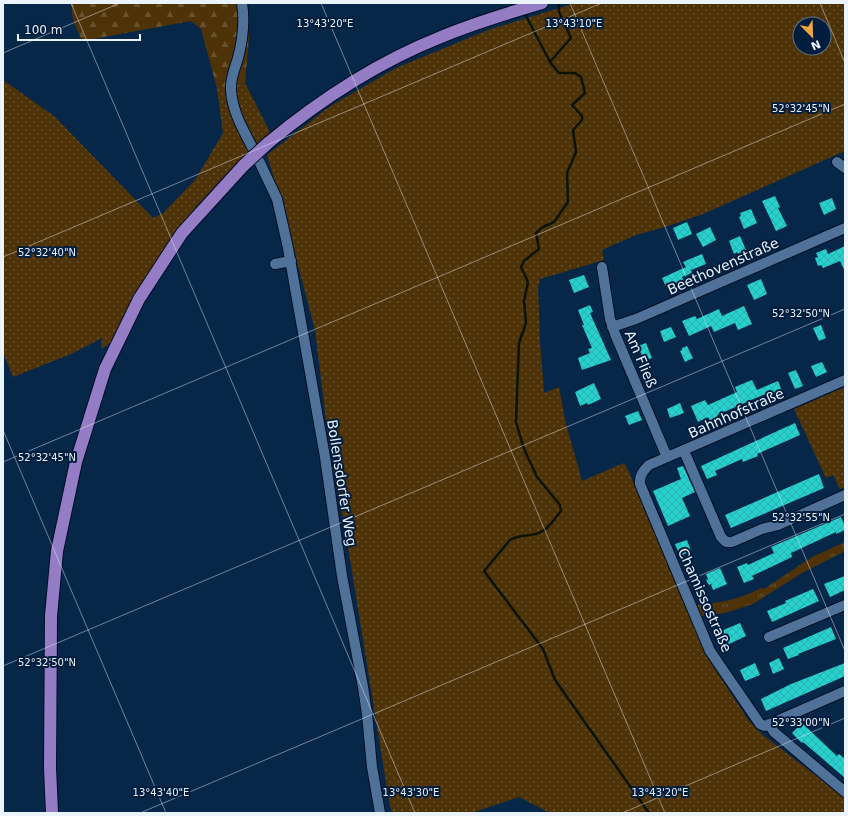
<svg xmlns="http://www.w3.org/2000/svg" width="848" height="816" font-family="'DejaVu Sans',sans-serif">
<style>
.grass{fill:url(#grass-dots);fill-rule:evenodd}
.forest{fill:url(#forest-firs)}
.park{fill:url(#park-tufts)}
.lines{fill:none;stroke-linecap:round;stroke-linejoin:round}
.stream{stroke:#0a1305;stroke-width:2.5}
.building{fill:url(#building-cross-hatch)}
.minor-casing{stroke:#000f27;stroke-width:12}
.major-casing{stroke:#000f27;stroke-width:14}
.minor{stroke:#517298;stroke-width:10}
.major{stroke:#957dc6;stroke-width:12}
.major-bridge-casing{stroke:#000f27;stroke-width:14;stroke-linecap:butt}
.major-bridge{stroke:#957dc6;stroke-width:12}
.ticks{fill:none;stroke:#ebf3fc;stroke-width:1;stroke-opacity:0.45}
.labels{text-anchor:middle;stroke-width:4;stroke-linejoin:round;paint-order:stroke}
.street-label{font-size:14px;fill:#ebf3fc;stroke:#001d3d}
.ticks-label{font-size:10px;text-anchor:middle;fill:#ebf3fc;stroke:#001d3d;stroke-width:4;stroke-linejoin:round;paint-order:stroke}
</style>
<defs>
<pattern id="grass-dots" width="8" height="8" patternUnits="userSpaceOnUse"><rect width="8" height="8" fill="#4f3308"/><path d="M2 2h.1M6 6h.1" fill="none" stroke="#68512d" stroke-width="1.8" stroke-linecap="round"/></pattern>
<pattern id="forest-firs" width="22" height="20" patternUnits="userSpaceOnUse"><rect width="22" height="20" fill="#4f3308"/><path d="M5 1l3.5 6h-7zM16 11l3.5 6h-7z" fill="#68512d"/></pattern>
<pattern id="park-tufts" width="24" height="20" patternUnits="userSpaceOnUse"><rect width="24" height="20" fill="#4f3308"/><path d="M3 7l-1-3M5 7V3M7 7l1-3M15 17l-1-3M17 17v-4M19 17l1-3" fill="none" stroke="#68512d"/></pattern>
<pattern id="building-cross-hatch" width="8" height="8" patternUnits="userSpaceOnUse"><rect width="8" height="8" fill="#26d0cd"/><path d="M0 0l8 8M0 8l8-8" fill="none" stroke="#2eaead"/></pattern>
</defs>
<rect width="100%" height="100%" fill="#072748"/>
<!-- grass -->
<path class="grass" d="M576,3H845V151L703,214L665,227L636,235L602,250L604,260L540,279L538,287L540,342L544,393L559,387L566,424L582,481L624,463L628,470L707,657L749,721L763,735L845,798V813H550L519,797L471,813H392L389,801L344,522L332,469L315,330L284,212L267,155L329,107L396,68L488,30ZM800,24H824V48H800Z
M3,80L54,116L153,218L163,213L195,180L223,133L217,88L245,83L270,132L229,171L195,208L177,232L112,342L101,349L102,338L71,354L13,377L3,352Z
M845,387V487L840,489L833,475L826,478L794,409Z"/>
<!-- forest -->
<path class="forest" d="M71,3H247L249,37L245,83L217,88L201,29L191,21L82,41L73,20Z"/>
<!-- park -->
<path class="park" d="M845,542V551L802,573L753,604L725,613L701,616L697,605C719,603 741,599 761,588L764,589L812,557Z"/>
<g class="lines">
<!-- stream -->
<path class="stream" d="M559,3V12L571,38L550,62L559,73H575L581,77L585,93L572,105L582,116V120L573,130L576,152L567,173L568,202L554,222L543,227L536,233L539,249L524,261L521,267L528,282L524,301L526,323L519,343L516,422L524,449L537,477L560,505L561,511C555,518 549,529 541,532C531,537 519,534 510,540L484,571L543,649L555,680L649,813
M524,12L550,62"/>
</g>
<!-- building -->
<path class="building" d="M775,196L780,207L778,208L787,226L776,231L762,201Z
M832,198L836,209L824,215L819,203Z
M751,209L757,223L744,229L739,217L741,216L740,213Z
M687,222L692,234L678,240L673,228Z
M710,227L716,240L703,247L696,234Z
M740,236L746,250L738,254L737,252L734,254L729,241Z
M845,246V272L840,261L823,268L821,265L818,266L815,258L818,257L816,253L826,249L828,254Z
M702,254L706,264L691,270L692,273L682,277L684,281L667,289L662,278L686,267L683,262Z
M584,275L589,287L574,293L569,280Z
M761,279L767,294L754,300L747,285Z
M590,305L593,312L590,313L611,360L582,370L578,358L590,353L588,349L592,348L582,325H584L578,310Z
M744,306L752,324L738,330L735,323L714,332L711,326L689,336L682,321L695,316L697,319L719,309L722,316Z
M821,325L826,338L819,341L813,328Z
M671,327L676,337L664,342L660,331Z
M646,343L652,358L644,361L638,346Z
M687,346L693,358L685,362L680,351L682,350V348Z
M822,362L827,372L816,377L811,366Z
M796,370L803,386L795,389L788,373Z
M752,380L757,390L778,381L782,391L772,396L770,392L717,415L721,423L712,426L708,417L698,422L691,406L705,400L708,405L737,392L735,387Z
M594,383L601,399L588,405L587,403L580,406L575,392Z
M680,403L684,413L670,418L667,409Z
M638,411L642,420L629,425L625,416Z
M795,423L800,435L757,454L758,456L743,462L742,459L715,471L717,475L707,479L701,466Z
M683,466L695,492L682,498L690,516L668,526L653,491L681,479L677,468Z
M819,474L824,488L731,528L725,515Z
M841,517L845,526V530L836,534V532L791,553L792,557L752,576L754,579L744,583L737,567L747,563L748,565L774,553L771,547Z
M687,540L691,551L680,556L675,544Z
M720,568L727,584L713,590L711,584L709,585L706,580L708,579L706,574Z
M845,576V590L830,597L824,584Z
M813,589L819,601L772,622L767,611L786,603L785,601Z
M740,623L746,636L727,645L721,631Z
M831,627L836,639L798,654L799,655L788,659L783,648Z
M779,658L784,669L773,674L769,663Z
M755,663L760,675L745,681L740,670Z
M845,663V676L766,711L761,699L791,684Z
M802,723L837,756L839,754L845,759V778L803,742L802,743L792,733Z"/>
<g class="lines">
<defs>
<path id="minor" d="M242,3C245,22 243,39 238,58C235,68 230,79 231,90C232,111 243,129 252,147
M259,161L277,199L288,248L325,457L342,576L363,687L367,714L372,767L380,813
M837,162L845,168
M275,264L291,261
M602,267L610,319L615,334L667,457
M612,327L636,319L845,228
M845,380L649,465C643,471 639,476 640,484L710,651L760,724L765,726L845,691
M684,451L721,537L726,542H732L762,529L778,525L845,495
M769,637L845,605
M769,724L774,732L845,792"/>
<path id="major" d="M268,143C321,99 378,62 441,37C474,23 508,13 542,3
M52,813L50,768L51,616L57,551L76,462L105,369L139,299L182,233L244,165"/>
</defs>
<!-- minor casing -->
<use href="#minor" class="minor-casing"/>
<!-- major casing -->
<use href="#major" class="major-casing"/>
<!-- minor -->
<use href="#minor" class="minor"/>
<!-- major -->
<use href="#major" class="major"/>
<defs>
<path id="major-bridge" d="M244,165L268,143"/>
</defs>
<!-- major-bridge casing -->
<use href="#major-bridge" class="major-bridge-casing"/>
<!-- major-bridge -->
<use href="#major-bridge" class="major-bridge"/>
</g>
<!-- ticks -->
<path class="ticks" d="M71,3L415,813M321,3L665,813M570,3L845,651M820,3L845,63M3,53L120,3M3,257L602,3M3,430L166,813M3,462L845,104M3,666L845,309M140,813L845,514M622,813L845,718"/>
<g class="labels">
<!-- street labels -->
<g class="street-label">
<text transform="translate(723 266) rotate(-24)" y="5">Beethovenstraße</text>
<text transform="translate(641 359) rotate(67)" y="5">Am Fließ</text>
<text transform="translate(736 413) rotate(-24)" y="5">Bahnhofstraße</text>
<text transform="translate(342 483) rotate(81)" y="5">Bollensdorfer Weg</text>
<text transform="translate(705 600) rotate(66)" y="5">Chamissostraße</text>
</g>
</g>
<g class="ticks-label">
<text x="325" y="27">13°43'20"E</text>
<text x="574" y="27">13°43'10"E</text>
<text x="801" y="112">52°32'45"N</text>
<text x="47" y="256">52°32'40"N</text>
<text x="801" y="317">52°32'50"N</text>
<text x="47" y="461">52°32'45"N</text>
<text x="801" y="521">52°32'55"N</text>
<text x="47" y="666">52°32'50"N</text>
<text x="801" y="726">52°33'00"N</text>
<text x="161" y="796">13°43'40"E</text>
<text x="411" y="796">13°43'30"E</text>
<text x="660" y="796">13°43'20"E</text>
</g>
<!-- border -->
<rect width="848" height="816" fill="none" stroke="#ebf3fc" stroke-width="8"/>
<!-- north arrow -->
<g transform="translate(812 36) rotate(157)"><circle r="19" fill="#001d3d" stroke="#5e7389"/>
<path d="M0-3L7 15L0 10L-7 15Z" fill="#efa73d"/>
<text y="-6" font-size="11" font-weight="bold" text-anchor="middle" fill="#ebf3fc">N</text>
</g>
<!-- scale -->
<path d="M18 34v6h122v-6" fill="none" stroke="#ebf3fc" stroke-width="2"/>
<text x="24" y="34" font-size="12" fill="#ebf3fc" stroke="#001d3d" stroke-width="3" paint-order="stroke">100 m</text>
</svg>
